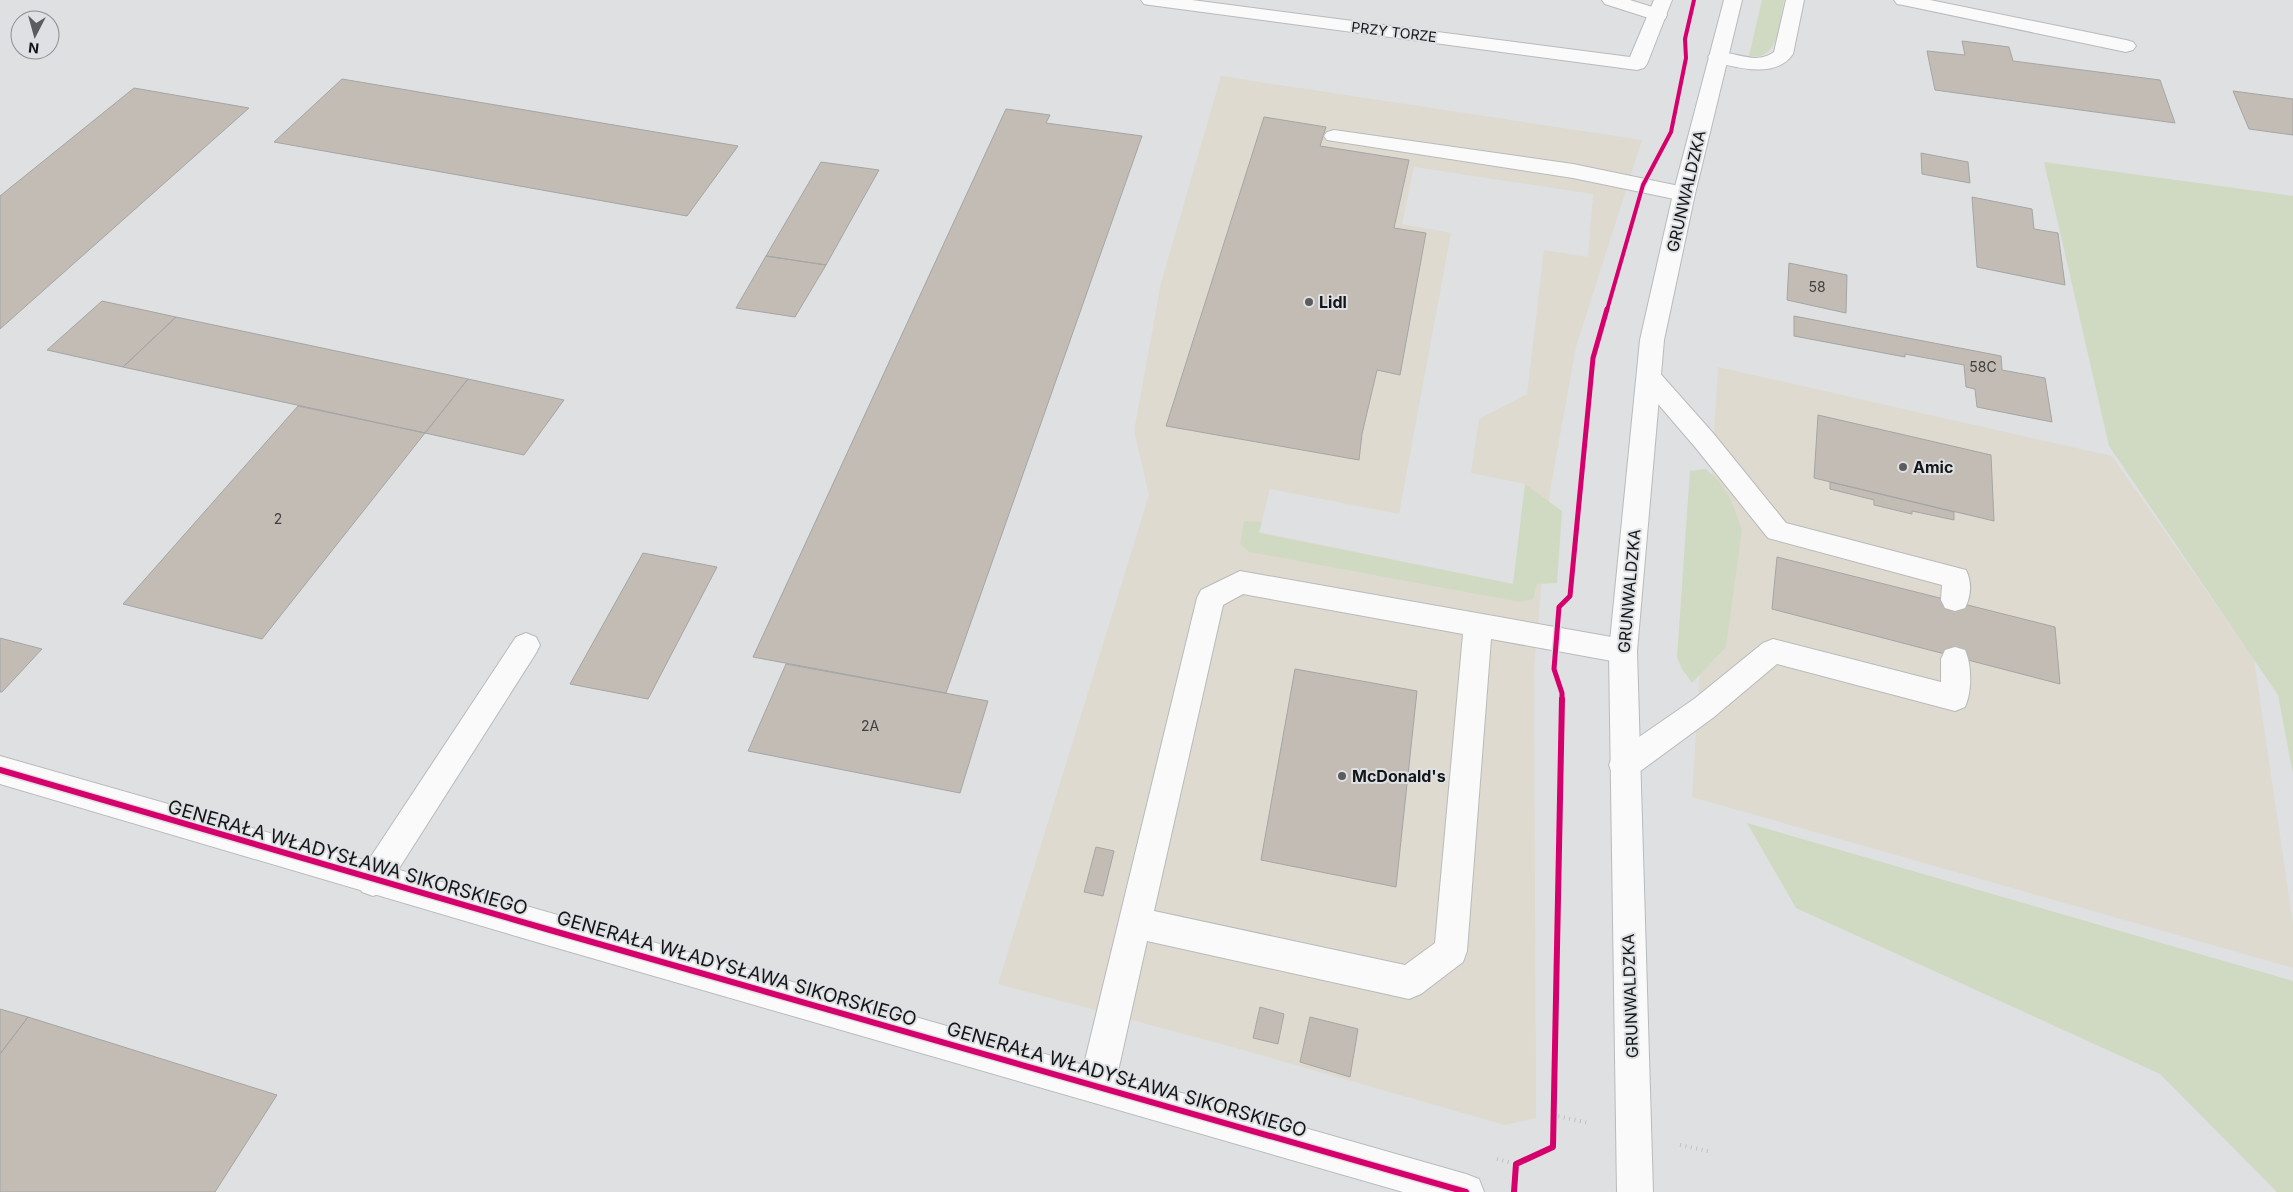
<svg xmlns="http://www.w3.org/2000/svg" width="2293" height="1192" font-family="Inter,sans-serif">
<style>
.commercial{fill:#dfdacf;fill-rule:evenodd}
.green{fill:#d0dac2}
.building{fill:#c2bcb4;stroke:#a5a5a6}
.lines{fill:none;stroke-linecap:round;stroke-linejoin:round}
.lane-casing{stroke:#b9babb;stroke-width:2}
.street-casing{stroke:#b9babb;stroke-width:2}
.primary-casing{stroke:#b9babb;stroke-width:2}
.path{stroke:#bfc0c1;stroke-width:4;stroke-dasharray:1 4.5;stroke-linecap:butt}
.lane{fill:#fafafb;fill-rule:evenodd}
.street{fill:#fafafb;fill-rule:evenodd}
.primary{fill:#fafafb;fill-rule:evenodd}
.cycleway-far2-casing{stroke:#dee0e3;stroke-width:6}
.cycleway-far1-casing{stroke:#dee0e3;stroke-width:8}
.cycleway-casing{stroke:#dee0e3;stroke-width:9}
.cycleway-far2{stroke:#d6006c;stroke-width:4}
.cycleway-far1{stroke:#d6006c;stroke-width:5}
.cycleway{stroke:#d6006c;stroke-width:6}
.poi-dot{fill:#5b5c5d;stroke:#dee0e3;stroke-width:2}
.labels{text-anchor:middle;stroke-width:4;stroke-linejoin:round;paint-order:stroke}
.far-street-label{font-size:14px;fill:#141516;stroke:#dee0e3}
.number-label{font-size:14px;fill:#403f3e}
.street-label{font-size:16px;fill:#141516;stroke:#dee0e3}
.poi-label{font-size:16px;font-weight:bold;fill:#141516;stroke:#dee0e3;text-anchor:start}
.near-street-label{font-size:19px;fill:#141516;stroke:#dee0e3}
</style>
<rect width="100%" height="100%" fill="#dfe0e2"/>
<!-- commercial -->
<path class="commercial" d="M1221,76L1642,140L1576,347L1550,491L1534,668L1536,1118L1505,1125L1236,1048L998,984L1149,495L1134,431L1161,283ZM1264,117L1325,127L1320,146L1409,160L1394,228L1426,233L1399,375L1377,370L1362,434L1359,460L1166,425ZM1414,167L1593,194L1588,257L1544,250L1527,394L1479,419L1471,473L1525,484L1514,584L1259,532L1270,489L1399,514L1451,233L1402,224Z
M1718,367L2112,456L2254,659L2293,924V968L1692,797Z"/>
<!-- green -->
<path class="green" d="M1762,0H1784C1779,23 1780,61 1749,56Z
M2044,162L2293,196V774L2278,695L2109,446Z
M1706,469L1719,481L1731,500L1742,530L1726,647L1692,683L1682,669L1677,657L1690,471Z
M1525,484L1562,511L1557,583L1537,584L1533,599L1520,602L1249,552L1240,544L1244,521L1262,522L1259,533L1513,584Z
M1747,823L2293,981V1192H2277L2160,1074L1796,908Z"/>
<!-- building -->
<path class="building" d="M1962,41L2009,47L2013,61L2160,80L2175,123L1935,90L1927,51L1965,55Z
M342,79L738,146L687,216L274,142Z
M134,88L249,108L0,329V196Z
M2233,91L2293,99V135L2249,129Z
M1006,109L1050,115L1046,123L1142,136L946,693L753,657Z
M1264,117L1326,127L1320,146L1409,160L1394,228L1426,233L1400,375L1377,370L1362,434L1359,460L1166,426Z
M1921,153L1968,162L1970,183L1922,174Z
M821,162L879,170L826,265L766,256Z
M1972,197L2032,209L2034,229L2058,233L2065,285L1977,267Z
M766,256L826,265L795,317L736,308Z
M1789,263L1847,275L1846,313L1787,300Z
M102,301L176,317L123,367L47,350Z
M1794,316L2001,356L2002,370L2045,378L2052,422L1977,407L1975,389L1966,387L1964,365L1905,354V357L1794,336Z
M176,317L468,379L425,433L123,367Z
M468,379L564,400L524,455L425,433Z
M298,406L425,433L262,639L123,604Z
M1818,415L1991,455L1994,521L1814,478Z
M1830,482L1954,512V520L1912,511V514L1874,505V500L1830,489Z
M643,553L717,567L648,699L570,684Z
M1777,557L2055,627L2060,684L1772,609Z
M0,638L42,649L2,692H0Z
M786,664L988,701L960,793L748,751Z
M1295,669L1417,691L1396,887L1261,860Z
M1096,847L1114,851L1103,896L1084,892Z
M1260,1007L1284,1014L1278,1044L1253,1038Z
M0,1009L28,1017L0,1054Z
M28,1017L277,1095L215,1192H0V1054Z
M1310,1017L1358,1029L1350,1077L1300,1062Z"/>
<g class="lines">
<defs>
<path id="lane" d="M1602,0H1630L1665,11L1667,15L1665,19L1658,21L1605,4Z
M1786,0H1804L1793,54C1775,80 1736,67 1711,61L1708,57L1711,53C1733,48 1753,67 1774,52Z
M1894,0H1930L2126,40L2133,42L2136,46L2133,50L2126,52L1903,5L1897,4Z
M1334,130L1573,164L1684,187L1692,189L1695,194L1692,199L1684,201L1573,178L1327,140L1324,136L1327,132Z
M1649,368L1658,371L1713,433L1786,523L1966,570C1972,582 1971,596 1965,608L1955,611L1945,608L1941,600L1942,585L1768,538L1695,447L1640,383L1637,377L1640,371Z
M1240,571L1623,639L1633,643L1637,651L1633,659L1623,663L1491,639L1467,951L1463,962L1421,994L1409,999L1147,941L1115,1085L1109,1097L1097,1103L1085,1097L1079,1085L1197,598L1201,590ZM1243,594L1463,634L1435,943L1405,965L1154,911L1223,605Z
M526,633L536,637L540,645L536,653L384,892L373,896L362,892L357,881L362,870L516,637Z
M1773,639L1941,682V659L1945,650L1955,647L1965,650C1972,665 1972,692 1965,707L1955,711L1777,664L1714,717L1635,775L1624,778L1613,775L1609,765L1613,755L1694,699L1763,643Z"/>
<path id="street" d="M1141,0H1192L1630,57L1654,0H1672L1647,64L1644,68L1637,70L1150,5L1144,4Z
M0,756L1466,1174L1479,1179L1484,1192H1403L550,946L0,784Z"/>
<path id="primary" d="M1724,0H1742L1695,194L1664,340L1637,651L1653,1192H1617L1609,651L1640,340L1673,194Z"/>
</defs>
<!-- lane casing -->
<use href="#lane" class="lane-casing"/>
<!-- street casing -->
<use href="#street" class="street-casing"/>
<!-- primary casing -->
<use href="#primary" class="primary-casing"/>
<!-- path -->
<path class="path" d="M1553,1115L1589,1123
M1680,1145L1712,1152
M1497,1159L1516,1164"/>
<!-- lane -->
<use href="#lane" class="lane"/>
<!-- street -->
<use href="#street" class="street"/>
<!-- primary -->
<use href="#primary" class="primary"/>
<defs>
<path id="cycleway-far2" d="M1607,310L1643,185L1671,132L1686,58L1685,39L1694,0"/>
<path id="cycleway-far1" d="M1562,701V693L1554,669L1559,607L1570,596L1593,358L1607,309"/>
<path id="cycleway" d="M0,770L550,930L1466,1192
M1514,1192L1516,1164L1553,1147L1562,699"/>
</defs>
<!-- cycleway-far2 casing -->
<use href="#cycleway-far2" class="cycleway-far2-casing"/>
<!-- cycleway-far1 casing -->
<use href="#cycleway-far1" class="cycleway-far1-casing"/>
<!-- cycleway casing -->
<use href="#cycleway" class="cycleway-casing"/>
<!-- cycleway-far2 -->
<use href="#cycleway-far2" class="cycleway-far2"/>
<!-- cycleway-far1 -->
<use href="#cycleway-far1" class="cycleway-far1"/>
<!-- cycleway -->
<use href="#cycleway" class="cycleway"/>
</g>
<!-- markers -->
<g class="poi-dot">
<circle cx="1309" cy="302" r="5"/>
<circle cx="1903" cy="467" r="5"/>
<circle cx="1342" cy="776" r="5"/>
</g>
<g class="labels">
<!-- far-street labels -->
<g class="far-street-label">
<text transform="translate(1394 32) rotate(7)" y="5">PRZY TORZE</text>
</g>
<!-- number labels -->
<g class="number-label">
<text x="1817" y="292">58</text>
<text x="1983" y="372">58C</text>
<text x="278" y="524">2</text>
<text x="870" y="731">2A</text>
</g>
<!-- street labels -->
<g class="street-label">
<text transform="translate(1686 191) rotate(-77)" y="6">GRUNWALDZKA</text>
<text transform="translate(1629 591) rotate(-85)" y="6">GRUNWALDZKA</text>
<text transform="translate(1630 996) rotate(-92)" y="6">GRUNWALDZKA</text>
</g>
<!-- poi labels -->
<g class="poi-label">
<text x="1319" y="308">Lidl</text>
<text x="1913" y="473">Amic</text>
<text x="1352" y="782">McDonald's</text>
</g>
<!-- near-street labels -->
<g class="near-street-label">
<text transform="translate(348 857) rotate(16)" y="7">GENERAŁA WŁADYSŁAWA SIKORSKIEGO</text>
<text transform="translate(737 968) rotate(16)" y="7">GENERAŁA WŁADYSŁAWA SIKORSKIEGO</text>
<text transform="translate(1127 1079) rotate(16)" y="7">GENERAŁA WŁADYSŁAWA SIKORSKIEGO</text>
</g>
</g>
<!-- north arrow -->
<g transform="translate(35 35) rotate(186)"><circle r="24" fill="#dee0e3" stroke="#8d8f91"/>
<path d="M0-4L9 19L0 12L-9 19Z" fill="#5b5c5d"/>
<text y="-8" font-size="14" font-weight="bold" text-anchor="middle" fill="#141516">N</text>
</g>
</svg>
